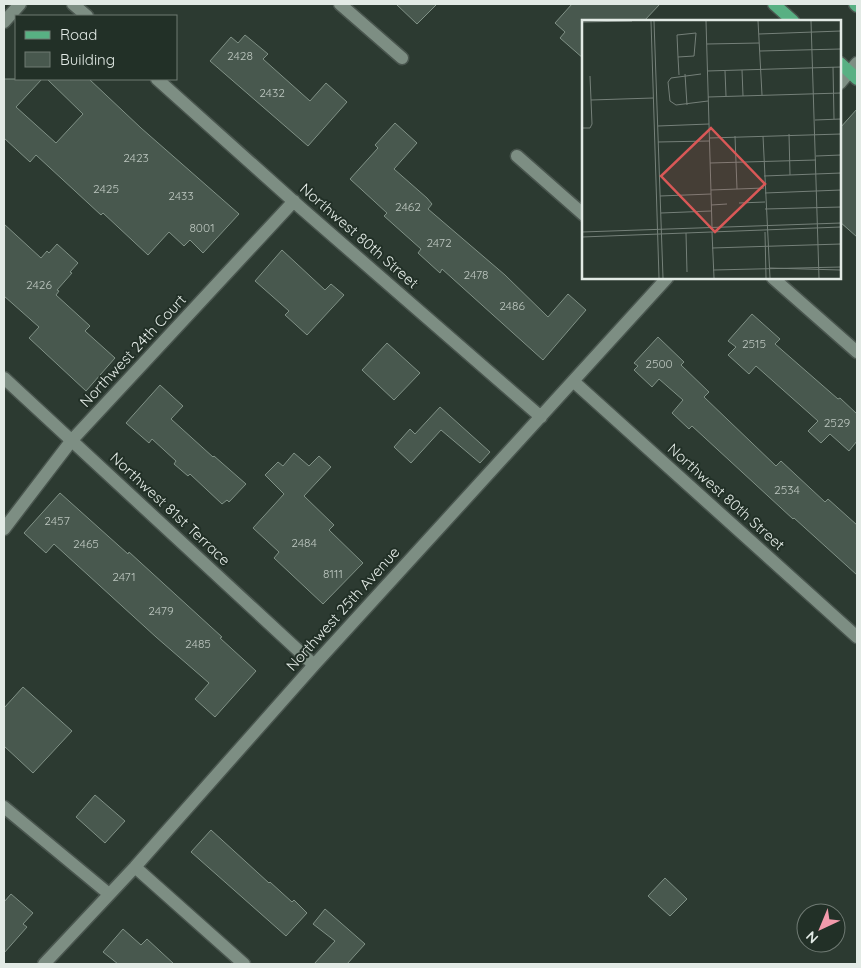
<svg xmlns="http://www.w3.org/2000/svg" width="861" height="968" font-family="Quicksand,sans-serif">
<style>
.building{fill:#48584e;stroke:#809186}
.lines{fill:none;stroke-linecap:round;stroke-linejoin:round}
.minor-casing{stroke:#49554e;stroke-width:15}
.major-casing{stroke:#49554e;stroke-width:15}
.minor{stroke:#7d8e83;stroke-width:12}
.major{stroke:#58b083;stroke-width:12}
.labels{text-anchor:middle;stroke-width:4;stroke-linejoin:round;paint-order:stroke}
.number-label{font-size:12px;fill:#bcc6bf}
.street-label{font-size:15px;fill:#e2eae5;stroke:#223027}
.inset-road{fill:none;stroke:#758079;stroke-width:1}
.view{fill:#d95857;fill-opacity:0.15;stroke:#d95857;stroke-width:2.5}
.inset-edge{fill:none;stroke:#e2eae5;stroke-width:2.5}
</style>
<rect width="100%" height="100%" fill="#2c3a31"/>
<!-- building -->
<path class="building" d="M396,4H437L417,24Z
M572,4H660L644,21H584V59L560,38L565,32L555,23Z
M245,35L268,54L263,59L310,101L326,83L347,102L308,146L210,61L231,37L238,43Z
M4,79H42L16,107L56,143L83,114L47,79H89L141,128L239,214L203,253L190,240L184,246L169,232L148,255L103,213L101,215L36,155L30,162L4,138Z
M857,109V237L840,222V128Z
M395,123L417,143L394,169L427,198L432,204L428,209L505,275L548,317L568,294L586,310L543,360L442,269L440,273L418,253L421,249L384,216L387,213L350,179L378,148L375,145Z
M4,224L41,258L47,251L49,253L57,244L78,263L70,272L72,273L57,290L59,291L56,295L90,326L85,331L115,358L86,391L29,338L39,327L4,296Z
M282,250L325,290L331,284L344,295L307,335L285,315L289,311L255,281Z
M752,314L780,339L775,344L838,399L840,398L857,414V441L849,451L830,434L821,443L808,431L818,421L756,366L749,374L728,355L736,347L728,341Z
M658,337L684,362L681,365L709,392L704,397L776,466L781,461L825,502L828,499L857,525V575L794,518L793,519L692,426L689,429L672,413L683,400L659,379L652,387L634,370L638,366L634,363Z
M387,343L420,373L394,400L362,370Z
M160,385L183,406L171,419L213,457L214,456L246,484L229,502L227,500L222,504L190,474L188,476L174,464L176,461L152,439L149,443L126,423Z
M440,407L490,452L480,463L441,430L411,463L394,447L410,429L415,434Z
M294,453L309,466L319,456L331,467L304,496L334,525L329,530L363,563L323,604L274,558L279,552L253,528L284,494L265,475L278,462L283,466Z
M60,493L128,554L129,552L222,637L220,638L256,671L215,717L195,699L209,683L156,637L54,544L46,553L24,533Z
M23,687L72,731L33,773L4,746V708Z
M95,795L125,821L105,843L76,817Z
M211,830L269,883L270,882L292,902L294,900L307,913L286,936L191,852Z
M665,878L687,899L670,916L648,896Z
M11,894L33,913L23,924L27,927L4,953V902Z
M325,909L365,944L347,964H314L335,941L313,924Z
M123,929L141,945L147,939L174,964H118L103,952Z"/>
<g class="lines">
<defs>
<path id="minor" d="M73,4L87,16
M340,4L402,58
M4,22L20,4
M157,79L301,208L541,417
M840,83L857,63
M517,156L584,215
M773,278L857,352
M4,378L314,665
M573,381L857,637
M4,529L72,440L294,201
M4,807L109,894
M135,867L244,964
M44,964L135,867L314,665L667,278"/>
<path id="major" d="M774,4L793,21
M855,4L857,6
M840,63L857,79"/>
</defs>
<!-- minor casing -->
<use href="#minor" class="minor-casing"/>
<!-- major casing -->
<use href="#major" class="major-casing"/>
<!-- minor -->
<use href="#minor" class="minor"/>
<!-- major -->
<use href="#major" class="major"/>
</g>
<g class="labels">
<!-- number labels -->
<g class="number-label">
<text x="240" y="60">2428</text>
<text x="272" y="97">2432</text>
<text x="136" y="162">2423</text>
<text x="106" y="193">2425</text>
<text x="181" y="200">2433</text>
<text x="408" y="211">2462</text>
<text x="202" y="232">8001</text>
<text x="439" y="247">2472</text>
<text x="476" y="279">2478</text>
<text x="39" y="289">2426</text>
<text x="512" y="310">2486</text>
<text x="754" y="348">2515</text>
<text x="659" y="368">2500</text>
<text x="837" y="427">2529</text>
<text x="787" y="494">2534</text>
<text x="57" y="525">2457</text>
<text x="304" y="547">2484</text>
<text x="86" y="548">2465</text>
<text x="333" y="578">8111</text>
<text x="124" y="581">2471</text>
<text x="161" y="615">2479</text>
<text x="198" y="648">2485</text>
</g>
<!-- street labels -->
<g class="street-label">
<text transform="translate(359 236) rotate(41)" y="5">Northwest 80th Street</text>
<text transform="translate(133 351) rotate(-47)" y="5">Northwest 24th Court</text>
<text transform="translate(726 497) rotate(42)" y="5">Northwest 80th Street</text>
<text transform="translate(170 509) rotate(43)" y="5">Northwest 81st Terrace</text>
<text transform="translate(343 609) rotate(-48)" y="5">Northwest 25th Avenue</text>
</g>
</g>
<!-- overview -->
<g transform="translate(582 20)">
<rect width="259" height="259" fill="#2c3a31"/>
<path class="inset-road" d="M69,1L77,258M72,1L81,258M124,1L130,207M176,1L180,75M229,1L237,258M0,2L50,1M114,13L112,36L96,37L95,15ZM177,14L259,11M125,24L177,23M178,31L259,29M96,37L97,55M251,47L252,99M160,50L161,76M125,51L259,47M143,51L144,76M103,54L105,85M119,54L89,58L86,62L88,81L94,85L126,81M126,77L259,73M9,80L71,78M233,100L259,99M76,106L127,104M0,108H8L10,104L8,56M207,114L208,155M153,116L155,169M181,116L188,258M127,118L259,114M76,122L127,121M234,136L259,135M128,143L234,140M182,156L259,153M129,170L182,168M183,173L259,170M78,176L129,174M157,183L183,182M129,185L145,184M183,189L259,187M79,193L129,191M0,212L259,203M130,212L132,258M183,212L184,258M104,213L105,252M0,217L259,207M130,228L259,224M187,248L259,250M131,250L259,247"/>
<path class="view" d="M129,108L183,164L133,212L79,156Z"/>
<rect width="259" height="259" class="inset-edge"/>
</g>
<!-- border -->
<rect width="861" height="968" fill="none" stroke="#e2eae5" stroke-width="10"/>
<!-- legend -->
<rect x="15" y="15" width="162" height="65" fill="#223027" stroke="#6f7a73"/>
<rect x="25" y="31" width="25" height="8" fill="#58b083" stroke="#6f7a73"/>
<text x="60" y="40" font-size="15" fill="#e2eae5">Road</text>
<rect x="25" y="52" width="25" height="15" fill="#48584e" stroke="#6f7a73"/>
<text x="60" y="65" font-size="15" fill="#e2eae5">Building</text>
<!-- north arrow -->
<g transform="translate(821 928) rotate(224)"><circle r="24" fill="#223027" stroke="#6f7a73"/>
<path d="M0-4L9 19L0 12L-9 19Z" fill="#f39aab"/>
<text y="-8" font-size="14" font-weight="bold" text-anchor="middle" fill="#e2eae5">N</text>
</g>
</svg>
